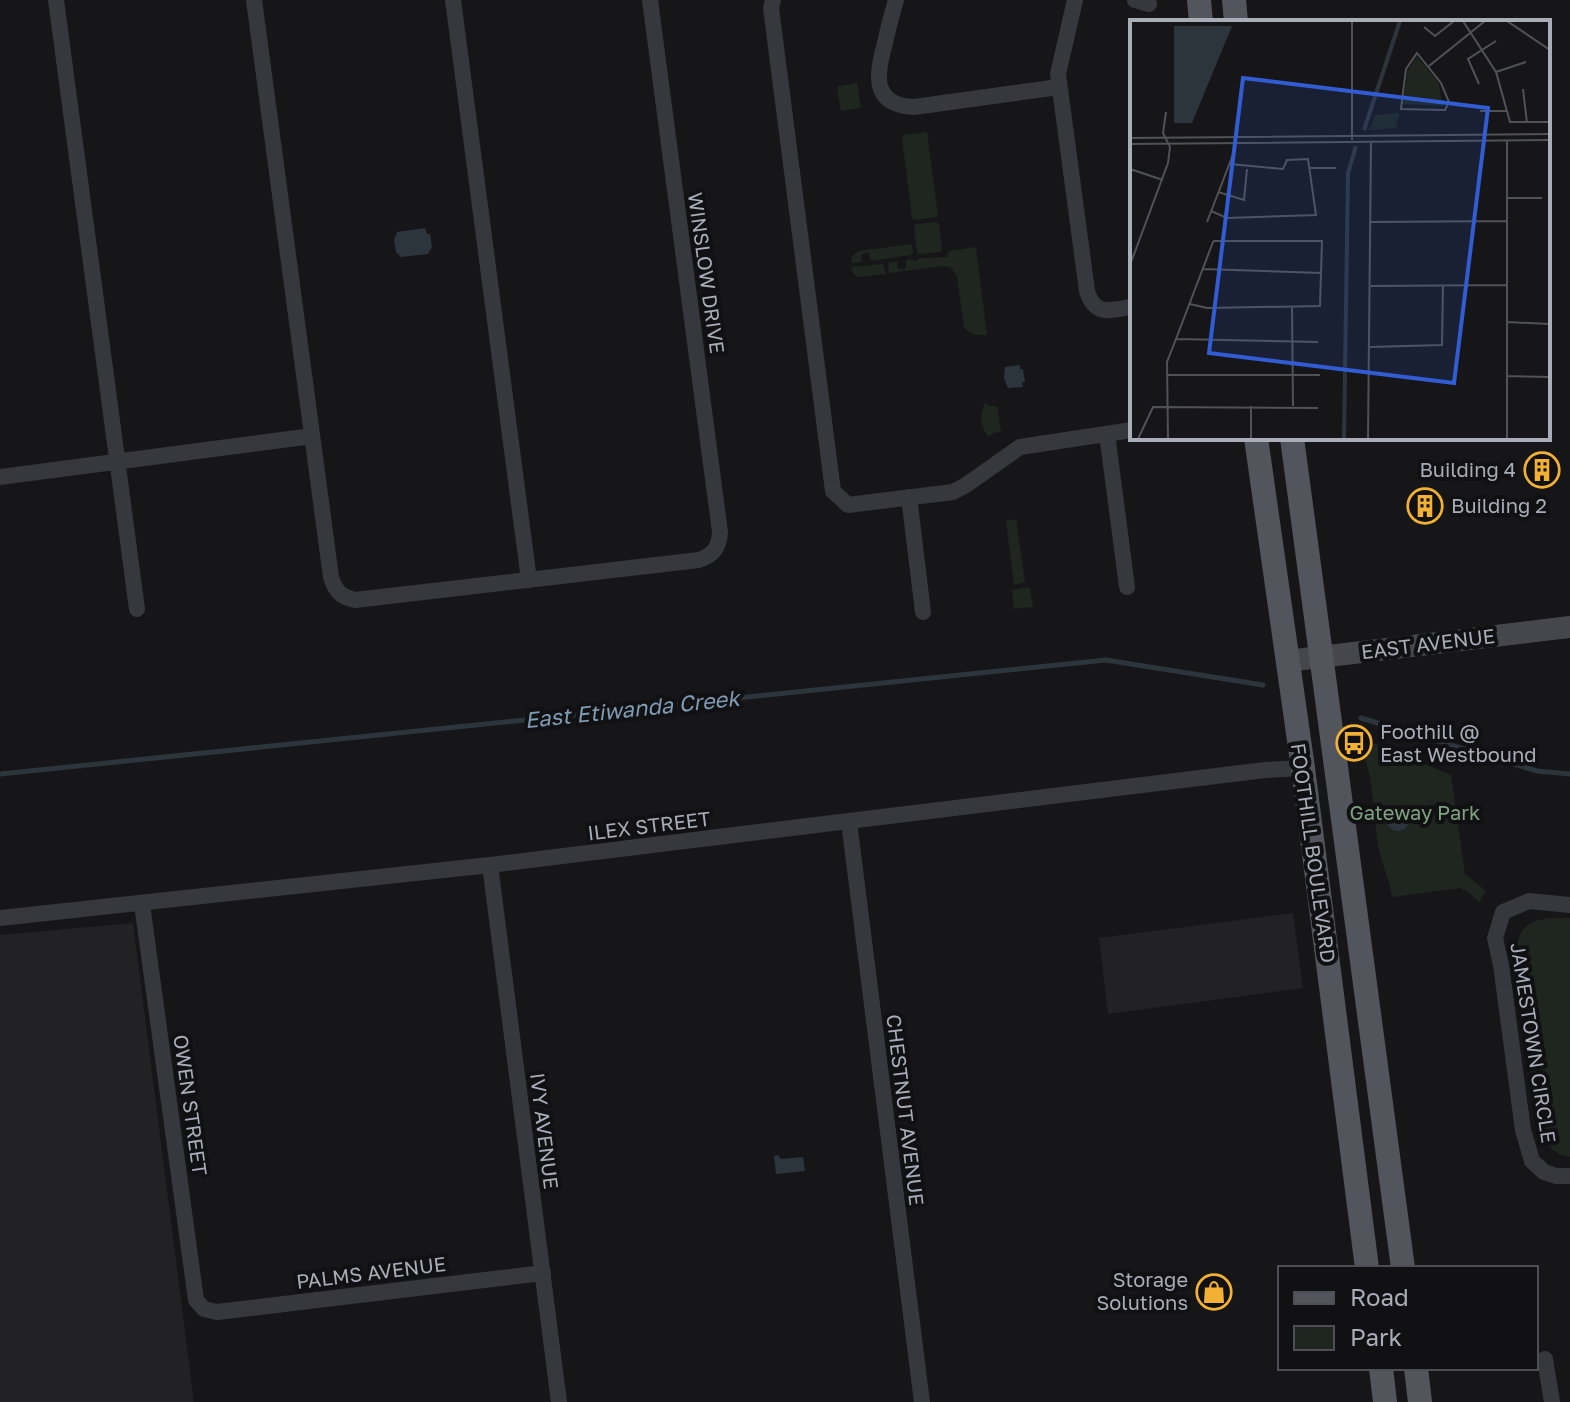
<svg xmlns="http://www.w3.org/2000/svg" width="1570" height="1402" font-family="'Golos Text',sans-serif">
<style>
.built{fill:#222225}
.green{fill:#1e261f}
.water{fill:#2c353c}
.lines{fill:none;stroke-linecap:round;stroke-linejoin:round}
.stream{stroke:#2c353c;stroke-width:5}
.street{stroke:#37383d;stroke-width:16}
.secondary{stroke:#45474d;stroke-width:22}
.primary{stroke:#53555c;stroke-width:24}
.labels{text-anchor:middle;stroke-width:8;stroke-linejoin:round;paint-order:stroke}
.street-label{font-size:20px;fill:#a8adb8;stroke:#111113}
.poi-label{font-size:20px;fill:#a8adb8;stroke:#111113;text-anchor:end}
.park-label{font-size:20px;fill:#7fa381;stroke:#111113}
.water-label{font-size:22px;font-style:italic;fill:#7f9bb3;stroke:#111113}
.inset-river{fill:none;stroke:#2c353c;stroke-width:4}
.inset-road{fill:none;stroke:#505258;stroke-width:2}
.view{fill:#325cd3;fill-opacity:0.15;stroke:#325cd3;stroke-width:4}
.inset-edge{fill:none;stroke:#a8adb8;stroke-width:4}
</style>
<rect width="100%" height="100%" fill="#161618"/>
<!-- built -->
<path class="built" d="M1293,913L1303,988L1108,1014L1099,938Z
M133,923L194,1402H0V935Z"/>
<!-- green -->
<path class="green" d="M857,83L861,108L841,111L837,87L838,86Z
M927,132L938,215L936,217L915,220L912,218L902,138L904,135Z
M936,222L939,224L942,249L940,252L920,254L917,253L914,227L916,224Z
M912,244L913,253L911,255L871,261L868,252L861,255L862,262L851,263L852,256L859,251Z
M976,247L987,335H973L964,328L957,277L952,268L943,266L889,273L888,264L890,262L897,261L898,269H905L906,260L911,259L915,261L919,258L947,257L949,251Z
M883,264L886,274L859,277C854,276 852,272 851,267Z
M985,403L990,406H997L1001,432L993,433L989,437C980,426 979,416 985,403Z
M1016,519L1025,582L1014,585L1006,521Z
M1028,587L1030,588L1033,607L1014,609L1012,590Z
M1370,744H1376L1451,775L1465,874L1486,891L1479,902L1468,892L1460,888L1392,897C1390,882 1384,869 1380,854C1375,831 1374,807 1371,784C1369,771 1365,759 1363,746Z
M1552,918H1570V1157L1559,1154L1552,1149L1542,1129L1535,1099L1517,962C1516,933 1521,921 1552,918Z"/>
<!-- water -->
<path class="water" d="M425,228L427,234H430L432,247L428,254L401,257L396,252L394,240L397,232Z
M1020,365V369H1023L1025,382H1022L1023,387L1008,388L1004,378L1005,367Z
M1387 820a11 11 0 1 1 22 0a11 11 0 1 1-22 0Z
M778,1155L781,1159L803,1157L805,1171L776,1174L774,1156Z"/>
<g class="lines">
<!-- stream -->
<path class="stream" d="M1361,718L1537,771L1570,774
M0,774L1106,660L1263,685"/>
<!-- street -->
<path class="street" d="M56,0L137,609
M254,0L331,577C335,591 341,597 355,600L699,560C713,555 719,548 720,532L650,0
M453,0L529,580
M773,0L771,8L833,491L848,505L953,492L966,485L1020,447L1132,430
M896,0C892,14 888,28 885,43C876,74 871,105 914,107L1059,87
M1075,0L1058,74L1087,291C1095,317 1109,310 1132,307
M1135,0L1149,4
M1107,434L1127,587
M0,477L312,436
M909,497L923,612
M849,822L922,1402
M490,865L559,1402
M142,904L196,1300L204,1309L217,1312L543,1273
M1570,905L1529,901L1503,912L1495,938L1501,965L1523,1130L1532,1161L1544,1172L1556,1176H1570
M0,918L490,865L1265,770L1303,768
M1545,1359L1552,1402"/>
<!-- secondary -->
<path class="secondary" d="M1287,661L1570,627"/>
<!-- primary -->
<path class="primary" d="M1199,0L1201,22
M1234,0L1236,22
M1256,438L1303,768L1367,1268
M1292,438L1403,1268
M1381,1368L1385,1402
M1416,1368L1420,1402"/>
</g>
<!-- icons -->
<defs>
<symbol id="building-ring" viewBox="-11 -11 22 22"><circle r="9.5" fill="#111113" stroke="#f2b134" stroke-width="1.5"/><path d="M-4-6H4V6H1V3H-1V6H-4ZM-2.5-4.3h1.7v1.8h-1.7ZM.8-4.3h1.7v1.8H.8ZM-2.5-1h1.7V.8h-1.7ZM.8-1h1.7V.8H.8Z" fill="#f2b134"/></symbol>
<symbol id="bus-ring" viewBox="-11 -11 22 22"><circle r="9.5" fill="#111113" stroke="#f2b134" stroke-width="1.5"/><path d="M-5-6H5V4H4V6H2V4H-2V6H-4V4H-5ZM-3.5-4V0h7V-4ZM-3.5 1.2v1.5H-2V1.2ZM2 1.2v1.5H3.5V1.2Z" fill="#f2b134"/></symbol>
<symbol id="shop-ring" viewBox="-11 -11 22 22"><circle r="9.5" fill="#111113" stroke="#f2b134" stroke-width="1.5"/><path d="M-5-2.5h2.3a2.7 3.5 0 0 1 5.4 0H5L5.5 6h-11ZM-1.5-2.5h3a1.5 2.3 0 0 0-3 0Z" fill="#f2b134"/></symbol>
</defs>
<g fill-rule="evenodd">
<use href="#building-ring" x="1522" y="450" width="40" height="40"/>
<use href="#building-ring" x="1405" y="486" width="40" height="40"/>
<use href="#bus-ring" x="1334" y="723" width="40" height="40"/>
<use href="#shop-ring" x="1194" y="1272" width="40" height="40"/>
</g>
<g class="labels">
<!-- street labels -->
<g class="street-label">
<text transform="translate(706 273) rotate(82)" y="7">WINSLOW DRIVE</text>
<text transform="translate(1428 644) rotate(-7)" y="7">EAST AVENUE</text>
<text transform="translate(649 826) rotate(-7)" y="7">ILEX STREET</text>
<text transform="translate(1313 853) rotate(82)" y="7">FOOTHILL BOULEVARD</text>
<text transform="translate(1533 1043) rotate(81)" y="7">JAMESTOWN CIRCLE</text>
<text transform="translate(190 1105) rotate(82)" y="7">OWEN STREET</text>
<text transform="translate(905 1110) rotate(83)" y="7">CHESTNUT AVENUE</text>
<text transform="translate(544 1131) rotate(83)" y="7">IVY AVENUE</text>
<text transform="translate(371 1273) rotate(-7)" y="7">PALMS AVENUE</text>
</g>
<!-- poi labels -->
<g class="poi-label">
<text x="1516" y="477">Building 4</text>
<text x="1451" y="513" text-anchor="start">Building 2</text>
<text x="1380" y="739" text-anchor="start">Foothill @<tspan x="1380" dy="23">East Westbound</tspan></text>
<text x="1188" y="1287">Storage<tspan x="1188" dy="23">Solutions</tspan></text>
</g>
<!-- park labels -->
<g class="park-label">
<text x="1415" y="820">Gateway Park</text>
</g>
<!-- water labels -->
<g class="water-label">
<text transform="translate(632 709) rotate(-6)" y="8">East Etiwanda Creek</text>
</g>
</g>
<!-- overview -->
<g transform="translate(1130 20)">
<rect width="420" height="420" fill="#161618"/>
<path d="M287,37L308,62L313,86L273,84L278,50ZM269,93L266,108L239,110L246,95Z" fill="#1e261f"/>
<path d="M44,6H102L62,103H44Z" fill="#2c353c"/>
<path class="inset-river" d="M234,110L270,1M214,419L218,153L226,126"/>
<path class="inset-road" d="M333,1L366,52L380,102H420M377,1L420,30M294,7L305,16L324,1M287,33L311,63L319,82L315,90L271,89L276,49ZM299,46L355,1M366,52L396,42M349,64L338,39L366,21M393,69L397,103M350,91H377M0,118L420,114M222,120V1M0,124L420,120M179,148H206M0,149L33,160M88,172L114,180L117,149M377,178H412M81,191L97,198L186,195L178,139L157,140L153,149L100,144M77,202L104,132M241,202L377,201M0,245L38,143L40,127L33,113L36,92M73,249L191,253M241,266L377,265M162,287L163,386M377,302L420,304M46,319L188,322M240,327L312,325L313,265M36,355H190M377,356L420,357M121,386V419M8,419L23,387L188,388M38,419L37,342L46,319L83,222L84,221H192L190,286L77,288L60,284M68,419H171M238,419L241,121M377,419V120"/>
<path class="view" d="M113,58L358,88L324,363L79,333Z"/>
<rect width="420" height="420" class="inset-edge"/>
</g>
<!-- legend -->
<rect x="1278" y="1266" width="260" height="104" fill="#111113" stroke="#4d4f55" stroke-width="2"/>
<rect x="1294" y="1292" width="40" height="12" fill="#53555c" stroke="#4d4f55" stroke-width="2"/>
<text x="1350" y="1306" font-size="24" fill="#a8adb8">Road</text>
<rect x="1294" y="1326" width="40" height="24" fill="#1e261f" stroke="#4d4f55" stroke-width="2"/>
<text x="1350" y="1346" font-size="24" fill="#a8adb8">Park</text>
</svg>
